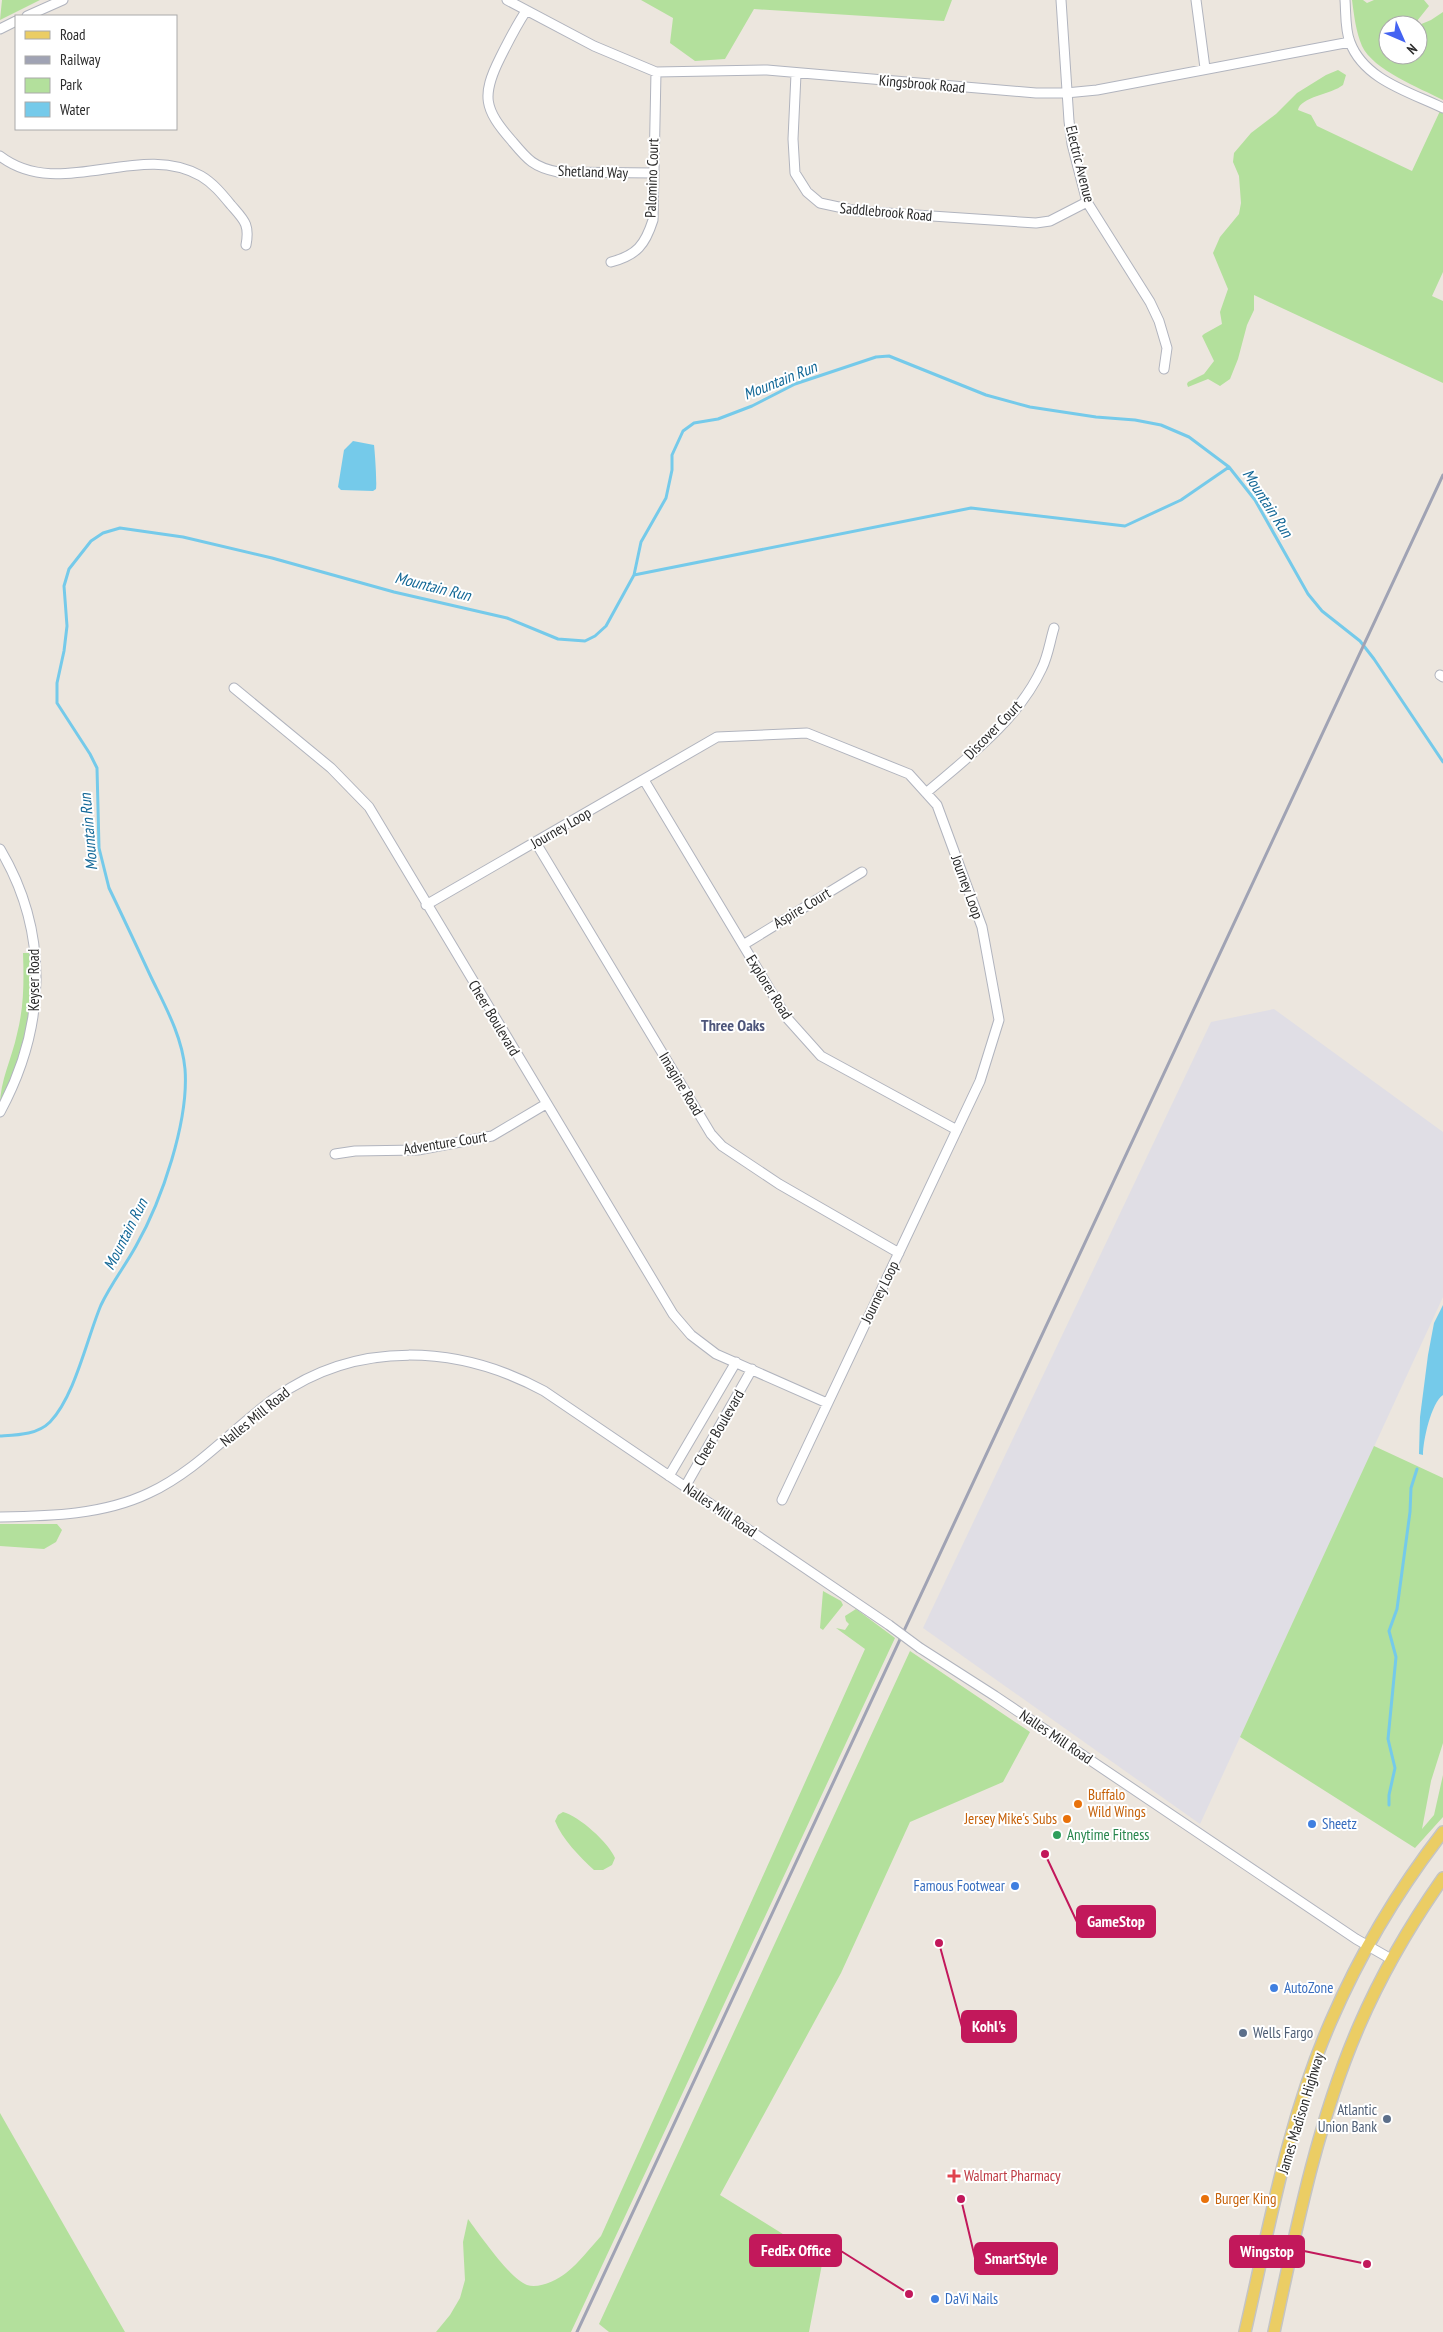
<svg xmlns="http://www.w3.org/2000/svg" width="1443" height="2332" font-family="'PT Sans Narrow',sans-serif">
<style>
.industrial{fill:#e0dee5}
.green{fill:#b3e09c;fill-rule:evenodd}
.water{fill:#75caea}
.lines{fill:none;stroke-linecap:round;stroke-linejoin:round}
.stream{stroke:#75caea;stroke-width:3}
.minor-casing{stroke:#b1b4be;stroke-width:11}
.major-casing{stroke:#c4c4c4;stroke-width:14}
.minor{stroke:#fff;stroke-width:9}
.major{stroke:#ebcd64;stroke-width:11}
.rail{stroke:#a0a3b4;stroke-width:3}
.minor-bridge-casing{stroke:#b1b4be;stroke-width:11;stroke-linecap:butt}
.minor-bridge{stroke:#fff;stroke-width:9}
.food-dot{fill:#e8710a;stroke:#fff;stroke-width:2}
.shop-dot{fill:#3f7fe0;stroke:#fff;stroke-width:2}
.leisure-dot{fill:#2e9e5b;stroke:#fff;stroke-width:2}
.service-dot{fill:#5c6f8a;stroke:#fff;stroke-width:2}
.health-dot{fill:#e0444e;stroke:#fff;stroke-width:2}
.labels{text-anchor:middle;stroke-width:4;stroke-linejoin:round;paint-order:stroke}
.street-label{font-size:15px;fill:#2b2b2b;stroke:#fff}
.food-label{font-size:15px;fill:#c56008;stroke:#fff;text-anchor:start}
.shop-label{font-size:15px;fill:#366cbe;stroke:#fff;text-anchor:start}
.leisure-label{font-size:15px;fill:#27864d;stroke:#fff;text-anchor:start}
.service-label{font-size:15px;fill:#4e5e75;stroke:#fff;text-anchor:start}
.health-label{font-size:15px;fill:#be3a42;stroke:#fff;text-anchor:start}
.water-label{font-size:16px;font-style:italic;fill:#136897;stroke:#fff}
.neighbourhood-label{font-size:16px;font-weight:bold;fill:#4d557a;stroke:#fff}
.leader{fill:none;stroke:#c2185b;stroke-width:2}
.callout-dot{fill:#c2185b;stroke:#fff;stroke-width:2}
.callout{fill:#c2185b;stroke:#c2185b;stroke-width:2}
.callout-label{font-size:16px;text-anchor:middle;font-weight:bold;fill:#fff}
</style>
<rect width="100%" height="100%" fill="#ece6de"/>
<!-- industrial -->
<path class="industrial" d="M1274,1009L1443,1132V1297L1200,1824L923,1628L1211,1022Z"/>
<!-- green -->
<path class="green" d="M2,0H40L0,20Z
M641,0H952L944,21L754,9L725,59L695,61L670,43L673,18Z
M1352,0H1363L1367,3L1374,0H1424L1429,6L1417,21L1419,25L1431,20L1443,12V100C1420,88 1373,70 1362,46C1356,32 1354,15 1352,0ZM1388,25H1418V55H1388Z
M1338,70L1346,75L1343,85C1332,94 1300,97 1298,110L1311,115L1317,126L1412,171L1440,111L1443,113V272L1432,296L1443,301V383L1254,295V310L1247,325L1238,359L1230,379L1220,386L1208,379L1188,387L1187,384L1188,382L1204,374L1214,361L1202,336L1204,334L1222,324L1220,312L1228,289L1213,253L1220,237L1239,214L1241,203L1239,176L1233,162L1234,153L1251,133L1276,114L1297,93L1326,75Z
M23,953H32V1013L18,1066L0,1105C0,1081 12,1058 17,1034C24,1007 24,981 23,953Z
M1374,1446L1443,1478V1743L1431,1781L1422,1829L1434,1815L1443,1775V1817L1415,1848L1240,1737Z
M0,1524H57L62,1530L56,1542L44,1549L0,1546Z
M823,1591L841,1601L843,1605L823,1630L820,1628Z
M856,1609L895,1638L571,2332H436L450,2315L460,2298L465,2280L463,2242L468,2219C480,2235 510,2279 527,2285C539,2289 557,2280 566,2273C579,2263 590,2248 601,2236L865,1649L836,1628L845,1630L849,1624L846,1621L845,1616Z
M910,1651L1030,1732L1003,1782L910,1822L841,1973L720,2195L823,2259L809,2332H609L599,2324Z
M563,1812C579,1816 609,1843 615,1858L612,1865L603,1870H594C580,1857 562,1839 555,1821L558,1815Z
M0,2113L125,2332H0Z"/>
<!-- water -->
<path class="water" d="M353,441L374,445C375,453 377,482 376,489L373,491L341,490L338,487L344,450Z
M1443,1305V1395C1431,1403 1423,1441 1423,1455L1419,1454L1420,1417L1428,1355L1434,1323Z"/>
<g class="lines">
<!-- stream -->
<path class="stream" d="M634,575L971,508L1125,526L1181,500L1229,467
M0,1436C17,1435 37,1435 50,1422C75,1396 87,1338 101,1305C111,1284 125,1266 136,1246C162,1200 189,1121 185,1069C182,1036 165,1006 151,977C137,947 123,917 109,888L99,848L97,768L90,754L57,703V683L64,651L67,626L64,586L69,569L91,541L103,533L120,528L183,537L272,558L394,592L507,618L558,639L585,641L595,636L606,626L634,575L641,542L666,498L672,470V455L683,431L694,423L718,419L752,406L795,384L876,357L889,356L986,395L1030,407L1096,417L1135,420L1161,425L1189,437L1229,467L1255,500L1308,594L1322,611L1360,641L1374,659L1443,762
M1389,1805V1795L1395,1768L1388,1739L1396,1657L1389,1631L1397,1609L1410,1512L1411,1488L1417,1469"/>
<defs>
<path id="minor" d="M507,0L594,46L656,72L767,70L1036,93H1066L1097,90L1350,42
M1061,0L1069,121L1072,144L1087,202L1150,302L1159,321L1167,348L1164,369
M1196,0L1205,68
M1345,0C1346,13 1345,30 1350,42C1364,80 1410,92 1443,108
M526,11C516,26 508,42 500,58C481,96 484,109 512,141C527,159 533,167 558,172L653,173
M27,16L63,0
M0,29L16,21
M796,74L793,139L795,173L807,192L820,203L857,211L1036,223L1050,221L1087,202
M0,156C60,202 139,140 201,176C213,183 222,194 231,205C244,220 250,224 246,245
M611,262C637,255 645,245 653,220L656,72
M1440,675L1443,677
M234,688L331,768L369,807L673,1314L691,1335L716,1354L827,1403
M644,780L787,1018L821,1056L957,1130
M926,793C968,757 1018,720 1042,668C1048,656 1050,641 1054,628
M536,843L711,1134L722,1146L779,1184L899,1253
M0,849C50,933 46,1027 0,1112
M426,905L717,737L807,733L909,774L937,805L982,927L999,1020L980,1081L782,1500
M743,945L862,872
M335,1154L355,1151L418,1150L492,1136L546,1104
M669,1476L736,1362
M685,1487L752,1369
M0,1517C50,1516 103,1515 149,1493C198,1470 232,1429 275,1398C357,1339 459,1345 544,1391L889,1625
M920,1648L995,1696L1356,1939L1391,1959"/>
<path id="major" d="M1245,2332C1269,2228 1288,2119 1331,2021C1360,1954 1398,1890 1443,1832
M1274,2332C1296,2229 1317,2123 1359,2026C1382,1973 1410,1925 1443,1878"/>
</defs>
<!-- minor casing -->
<use href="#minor" class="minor-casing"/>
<!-- major casing -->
<use href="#major" class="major-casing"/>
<!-- minor -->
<use href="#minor" class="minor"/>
<!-- major -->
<use href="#major" class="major"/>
<!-- rail -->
<path class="rail" d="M577,2332L1443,475"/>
<defs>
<path id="minor-bridge" d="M889,1625L920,1648"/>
</defs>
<!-- minor-bridge casing -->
<use href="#minor-bridge" class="minor-bridge-casing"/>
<!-- minor-bridge -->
<use href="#minor-bridge" class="minor-bridge"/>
</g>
<!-- markers -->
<g class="food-dot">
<circle cx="1078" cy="1804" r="5"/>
<circle cx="1067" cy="1819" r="5"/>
<circle cx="1205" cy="2199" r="5"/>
</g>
<g class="shop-dot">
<circle cx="1312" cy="1824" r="5"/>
<circle cx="1015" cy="1886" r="5"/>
<circle cx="1274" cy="1988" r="5"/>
<circle cx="935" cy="2299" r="5"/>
</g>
<circle class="leisure-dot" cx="1057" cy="1835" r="5"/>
<g class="service-dot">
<circle cx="1243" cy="2033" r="5"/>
<circle cx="1387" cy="2119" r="5"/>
</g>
<path class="health-dot" d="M951.5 2168.5h5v5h5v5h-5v5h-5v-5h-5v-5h5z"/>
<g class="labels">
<!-- street labels -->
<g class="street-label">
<text transform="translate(922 84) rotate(5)" y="5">Kingsbrook Road</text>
<text transform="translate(1080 164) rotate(76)" y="5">Electric Avenue</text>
<text transform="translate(593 172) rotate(2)" y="5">Shetland Way</text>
<text transform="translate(652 178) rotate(-88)" y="5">Palomino Court</text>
<text transform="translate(886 212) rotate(5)" y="5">Saddlebrook Road</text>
<text transform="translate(993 730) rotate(-46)" y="5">Discover Court</text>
<text transform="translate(561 828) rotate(-30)" y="5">Journey Loop</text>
<text transform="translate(967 887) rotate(70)" y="5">Journey Loop</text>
<text transform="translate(802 908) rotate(-31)" y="5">Aspire Court</text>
<text transform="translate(34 980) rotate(-90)" y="5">Keyser Road</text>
<text transform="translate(769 987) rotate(58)" y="5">Explorer Road</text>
<text transform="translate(494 1018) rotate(59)" y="5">Cheer Boulevard</text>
<text transform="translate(681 1084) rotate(59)" y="5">Imagine Road</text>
<text transform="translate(445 1143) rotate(-9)" y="5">Adventure Court</text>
<text transform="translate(880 1292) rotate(-64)" y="5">Journey Loop</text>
<text transform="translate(255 1417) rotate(-39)" y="5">Nalles Mill Road</text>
<text transform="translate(719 1428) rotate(-60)" y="5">Cheer Boulevard</text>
<text transform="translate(720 1510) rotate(34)" y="5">Nalles Mill Road</text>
<text transform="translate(1056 1737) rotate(34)" y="5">Nalles Mill Road</text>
<text transform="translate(1301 2113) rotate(-73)" y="5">James Madison Highway</text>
</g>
<!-- food labels -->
<g class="food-label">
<text x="1088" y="1800">Buffalo<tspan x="1088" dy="17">Wild Wings</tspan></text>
<text x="1057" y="1824" text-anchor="end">Jersey Mike's Subs</text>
<text x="1215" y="2204">Burger King</text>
</g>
<!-- shop labels -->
<g class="shop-label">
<text x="1322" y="1829">Sheetz</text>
<text x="1005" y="1891" text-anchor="end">Famous Footwear</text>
<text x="1284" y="1993">AutoZone</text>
<text x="945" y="2304">DaVi Nails</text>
</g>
<!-- leisure labels -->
<g class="leisure-label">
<text x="1067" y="1840">Anytime Fitness</text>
</g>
<!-- service labels -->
<g class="service-label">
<text x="1253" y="2038">Wells Fargo</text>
<text x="1377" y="2115" text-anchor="end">Atlantic<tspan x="1377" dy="17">Union Bank</tspan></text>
</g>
<!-- health labels -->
<g class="health-label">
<text x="964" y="2181">Walmart Pharmacy</text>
</g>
<!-- water labels -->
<g class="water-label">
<text transform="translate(780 380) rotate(-22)" y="6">Mountain Run</text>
<text transform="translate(1268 503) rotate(57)" y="6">Mountain Run</text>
<text transform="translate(433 586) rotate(14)" y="6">Mountain Run</text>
<text transform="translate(88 832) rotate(-95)" y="6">Mountain Run</text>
<text transform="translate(125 1234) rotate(-63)" y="6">Mountain Run</text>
</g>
<!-- neighbourhood labels -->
<g class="neighbourhood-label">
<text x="733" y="1031">Three Oaks</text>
</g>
</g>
<!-- callouts -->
<path class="leader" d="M1045 1854L1077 1922M939 1943L962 2027M909 2294L841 2251M1367 2264L1304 2251M961 2199L975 2258"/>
<g class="callout-dot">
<circle cx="1045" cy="1854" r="5"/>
<circle cx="939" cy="1943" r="5"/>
<circle cx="909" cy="2294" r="5"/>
<circle cx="1367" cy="2264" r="5"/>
<circle cx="961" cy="2199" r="5"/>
</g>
<g class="callout">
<rect x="1077" y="1906" width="78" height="31" rx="5"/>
<rect x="962" y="2011" width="54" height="31" rx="5"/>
<rect x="750" y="2235" width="91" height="31" rx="5"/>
<rect x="1230" y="2236" width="74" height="31" rx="5"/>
<rect x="975" y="2243" width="82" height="31" rx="5"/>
</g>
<g class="callout-label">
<text x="1116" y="1927">GameStop</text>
<text x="989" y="2032">Kohl's</text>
<text x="796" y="2256">FedEx Office</text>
<text x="1267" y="2257">Wingstop</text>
<text x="1016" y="2264">SmartStyle</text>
</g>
<!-- legend -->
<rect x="15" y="15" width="162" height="115" fill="#ffffff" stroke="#aaaaaa"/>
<rect x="25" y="31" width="25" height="8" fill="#ebcd64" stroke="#aaaaaa"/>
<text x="60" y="40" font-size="15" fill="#2b2b2b">Road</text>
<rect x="25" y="56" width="25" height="8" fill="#a0a3b4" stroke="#aaaaaa"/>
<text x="60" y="65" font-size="15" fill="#2b2b2b">Railway</text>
<rect x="25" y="78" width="25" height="15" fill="#b3e09c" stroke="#aaaaaa"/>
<text x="60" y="90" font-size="15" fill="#2b2b2b">Park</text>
<rect x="25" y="102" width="25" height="15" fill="#75caea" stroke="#aaaaaa"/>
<text x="60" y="115" font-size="15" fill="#2b2b2b">Water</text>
<!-- north arrow -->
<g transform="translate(1403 40) rotate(135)"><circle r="24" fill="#ffffff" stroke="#aaaaaa"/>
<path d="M0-4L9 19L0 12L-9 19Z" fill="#4463f2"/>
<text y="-8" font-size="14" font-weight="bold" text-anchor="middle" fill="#2b2b2b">N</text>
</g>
</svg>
